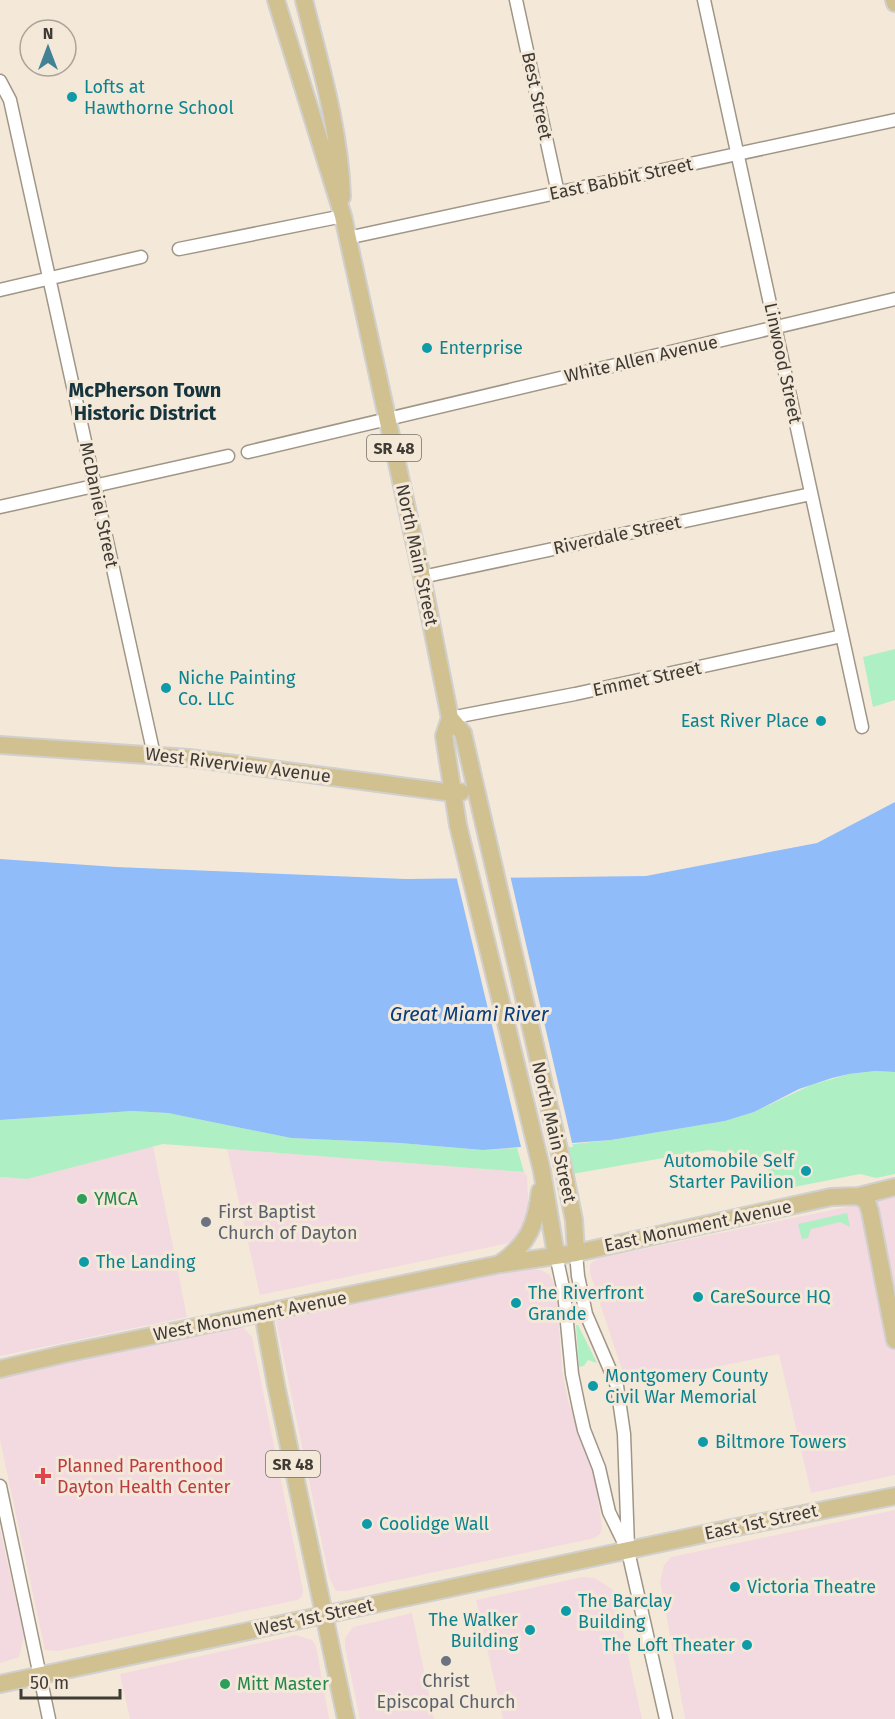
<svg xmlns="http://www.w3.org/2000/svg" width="895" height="1719" font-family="'Fira Sans',sans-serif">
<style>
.commercial{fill:#f3d9e0}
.green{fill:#afefc4}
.water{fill:#90bcfa}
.pier{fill:#f4e9d9}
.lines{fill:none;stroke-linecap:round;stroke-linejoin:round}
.minor-casing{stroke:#a09687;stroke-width:15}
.major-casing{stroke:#d1d0ce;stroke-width:20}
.minor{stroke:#fff;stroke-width:12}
.major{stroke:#d1c090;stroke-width:16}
.culture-dot{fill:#0f9aa8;stroke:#f4e9d9;stroke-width:2}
.leisure-dot{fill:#2e9e5b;stroke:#f4e9d9;stroke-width:2}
.worship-dot{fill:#6b7280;stroke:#f4e9d9;stroke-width:2}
.health-dot{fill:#e0444e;stroke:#f4e9d9;stroke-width:2}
.labels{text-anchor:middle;stroke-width:6;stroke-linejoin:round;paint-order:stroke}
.shield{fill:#f4e9d9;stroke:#756e66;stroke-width:1.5}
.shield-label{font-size:16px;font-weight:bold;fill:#3f3a34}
.culture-label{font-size:18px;fill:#0d838f;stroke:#f4e9d9;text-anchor:start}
.street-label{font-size:18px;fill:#3f3a34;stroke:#f4e9d9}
.leisure-label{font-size:18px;fill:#27864d;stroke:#f4e9d9;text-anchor:start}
.worship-label{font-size:18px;fill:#5b616d;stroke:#f4e9d9;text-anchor:start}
.health-label{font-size:18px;fill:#be3a42;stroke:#f4e9d9;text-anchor:start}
.neighbourhood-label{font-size:20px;font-weight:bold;fill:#15343d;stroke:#f4e9d9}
.water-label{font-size:20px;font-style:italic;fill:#073e80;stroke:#f4e9d9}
</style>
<rect width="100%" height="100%" fill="#f4e9d9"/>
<!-- commercial -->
<path class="commercial" d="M153,1146L187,1317L0,1356V1177L27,1179Z
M227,1149L524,1172L527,1176L529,1221L515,1240L509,1243L260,1295Z
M895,1197V1475L811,1493L779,1354L627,1385L590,1273V1264L594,1261L600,1258Z
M527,1268L541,1270L550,1275L556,1289L562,1369L568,1401L594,1473L602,1528L600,1534L595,1538L346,1591H336L329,1577L276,1321Z
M232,1326L243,1327L252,1337L303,1590L302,1597L297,1600L58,1651L45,1650L0,1440V1378Z
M895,1510V1719H685L660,1581L664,1565L671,1557Z
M0,1529L24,1637L19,1657L0,1663Z
M583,1577L594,1578L606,1585L614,1591L642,1719H503L476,1600Z
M412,1613L434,1719H360L345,1647V1638L353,1627Z
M296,1635L312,1640L316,1646L329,1719H130L120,1674Z"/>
<!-- green -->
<path class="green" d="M895,649V700L873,707L863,657Z
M875,1071L895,1072V1174L876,1178L860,1174L784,1189L773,1187L765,1158L709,1150L572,1174L564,1145L611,1140L725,1121L754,1112L811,1085L849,1074Z
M132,1111L168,1113L291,1138L400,1143L483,1150L517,1148L524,1172L163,1144L27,1179L0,1177V1120Z
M847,1213L850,1227L840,1222L811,1229L808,1238L802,1239L798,1224Z
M576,1325H578L597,1363L588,1360L584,1366L579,1367Z"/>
<!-- water -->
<path class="water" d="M895,802V1072L875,1071L849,1074L832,1078L799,1089L754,1112L725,1121L611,1140L483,1150L400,1143L291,1138L168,1113L132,1111L0,1120V859L116,867L406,879L646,876L817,843Z"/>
<!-- pier -->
<path class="pier" d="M456,875H510L573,1147L522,1151Z"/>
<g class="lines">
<defs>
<path id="minor" d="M516,0L558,193
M704,0L862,727
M0,81L10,100L154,755
M347,238L895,120
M179,249L343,216
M0,290L141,257
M248,452L895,299
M0,507L228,456
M422,577L811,494
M450,718L575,694L842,636
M576,1253L578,1276L586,1314L617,1386L624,1434L628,1547
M556,1255L564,1292L572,1374L579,1408L584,1430L599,1468L609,1512L628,1551L666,1719
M0,1486L49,1719"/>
<path id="major" d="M276,0L343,216L422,577L450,718L444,736L458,825L542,1171L556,1255
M304,0C320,64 340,130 342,197
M894,0L895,3
M450,718L463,733L564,1171L574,1220L576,1253
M0,745L189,758L453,793L461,792
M859,1196L867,1202L870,1211L895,1340
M501,1263C529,1243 536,1224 540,1191
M263,1313L276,1385L346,1719
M0,1369L64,1354L500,1264L576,1253L831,1197L859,1196L895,1187
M0,1684L732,1528L895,1496"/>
</defs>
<!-- minor casing -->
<use href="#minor" class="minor-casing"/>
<!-- major casing -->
<use href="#major" class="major-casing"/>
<!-- minor -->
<use href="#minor" class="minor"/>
<!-- major -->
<use href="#major" class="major"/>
</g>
<!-- markers -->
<g class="culture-dot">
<circle cx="72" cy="97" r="6"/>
<circle cx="427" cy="348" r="6"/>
<circle cx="166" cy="688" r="6"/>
<circle cx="821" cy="721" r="6"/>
<circle cx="806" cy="1171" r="6"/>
<circle cx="84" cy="1262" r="6"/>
<circle cx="698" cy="1297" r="6"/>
<circle cx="516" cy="1303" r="6"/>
<circle cx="593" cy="1386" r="6"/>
<circle cx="703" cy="1442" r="6"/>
<circle cx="367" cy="1524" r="6"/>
<circle cx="735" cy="1587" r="6"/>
<circle cx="566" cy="1611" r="6"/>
<circle cx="530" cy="1630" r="6"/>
<circle cx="747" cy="1645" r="6"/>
</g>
<g class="leisure-dot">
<circle cx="82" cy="1199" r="6"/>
<circle cx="225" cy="1684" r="6"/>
</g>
<g class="worship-dot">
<circle cx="206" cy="1222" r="6"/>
<circle cx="446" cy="1661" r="6"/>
</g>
<path class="health-dot" d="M40 1467h6v6h6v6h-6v6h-6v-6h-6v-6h6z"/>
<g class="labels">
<!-- shield labels -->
<g class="shield">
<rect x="367" y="435" width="54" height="26" rx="4.5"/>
<rect x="266" y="1451" width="54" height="26" rx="4.5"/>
</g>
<g class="shield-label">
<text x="394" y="454">SR 48</text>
<text x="293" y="1470">SR 48</text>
</g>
<!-- culture labels -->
<g class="culture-label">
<text x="84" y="93">Lofts at<tspan x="84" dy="21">Hawthorne School</tspan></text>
<text x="439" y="354">Enterprise</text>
<text x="178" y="684">Niche Painting<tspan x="178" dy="21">Co. LLC</tspan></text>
<text x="809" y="727" text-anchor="end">East River Place</text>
<text x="794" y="1167" text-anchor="end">Automobile Self<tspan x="794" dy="21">Starter Pavilion</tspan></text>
<text x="96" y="1268">The Landing</text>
<text x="528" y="1299">The Riverfront<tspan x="528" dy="21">Grande</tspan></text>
<text x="710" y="1303">CareSource HQ</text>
<text x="605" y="1382">Montgomery County<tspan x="605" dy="21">Civil War Memorial</tspan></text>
<text x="715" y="1448">Biltmore Towers</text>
<text x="379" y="1530">Coolidge Wall</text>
<text x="747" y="1593">Victoria Theatre</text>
<text x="578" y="1607">The Barclay<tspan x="578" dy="21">Building</tspan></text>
<text x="518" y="1626" text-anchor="end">The Walker<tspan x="518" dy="21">Building</tspan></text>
<text x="735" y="1651" text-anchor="end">The Loft Theater</text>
</g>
<!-- street labels -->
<g class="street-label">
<text transform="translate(537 96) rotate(78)" y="6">Best Street</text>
<text transform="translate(621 179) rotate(-12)" y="6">East Babbit Street</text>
<text transform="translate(641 359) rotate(-13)" y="6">White Allen Avenue</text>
<text transform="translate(783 363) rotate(78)" y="6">Linwood Street</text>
<text transform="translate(99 505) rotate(78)" y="6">McDaniel Street</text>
<text transform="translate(617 535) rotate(-12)" y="6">Riverdale Street</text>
<text transform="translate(417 555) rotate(78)" y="6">North Main Street</text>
<text transform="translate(647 679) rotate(-12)" y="6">Emmet Street</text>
<text transform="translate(238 765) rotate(7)" y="6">West Riverview Avenue</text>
<text transform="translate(554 1132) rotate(77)" y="6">North Main Street</text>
<text transform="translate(698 1226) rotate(-12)" y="6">East Monument Avenue</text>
<text transform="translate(250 1316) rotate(-11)" y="6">West Monument Avenue</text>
<text transform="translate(761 1522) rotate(-12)" y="6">East 1st Street</text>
<text transform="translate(314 1617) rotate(-12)" y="6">West 1st Street</text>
</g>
<!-- leisure labels -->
<g class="leisure-label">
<text x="94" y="1205">YMCA</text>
<text x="237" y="1690">Mitt Master</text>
</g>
<!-- worship labels -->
<g class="worship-label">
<text x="218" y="1218">First Baptist<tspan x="218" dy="21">Church of Dayton</tspan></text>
<text x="446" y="1687" text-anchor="middle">Christ<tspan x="446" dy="21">Episcopal Church</tspan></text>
</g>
<!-- health labels -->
<g class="health-label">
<text x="57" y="1472">Planned Parenthood<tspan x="57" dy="21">Dayton Health Center</tspan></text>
</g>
<!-- neighbourhood labels -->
<g class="neighbourhood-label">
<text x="145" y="397">McPherson Town<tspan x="145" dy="23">Historic District</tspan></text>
</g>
<!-- water labels -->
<g class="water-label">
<text x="469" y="1021">Great Miami River</text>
</g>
</g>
<!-- north arrow -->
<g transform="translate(48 48)"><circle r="28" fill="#f4e9d9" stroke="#aca397" stroke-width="1.5"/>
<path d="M0-4.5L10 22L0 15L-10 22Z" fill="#428295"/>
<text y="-9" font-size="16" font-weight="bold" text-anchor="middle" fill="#3f3a34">N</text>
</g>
<!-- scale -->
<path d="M21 1689v9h99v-9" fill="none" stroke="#3f3a34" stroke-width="3"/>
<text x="30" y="1689" font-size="18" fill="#3f3a34" stroke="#f4e9d9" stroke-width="4.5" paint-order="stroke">50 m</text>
</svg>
